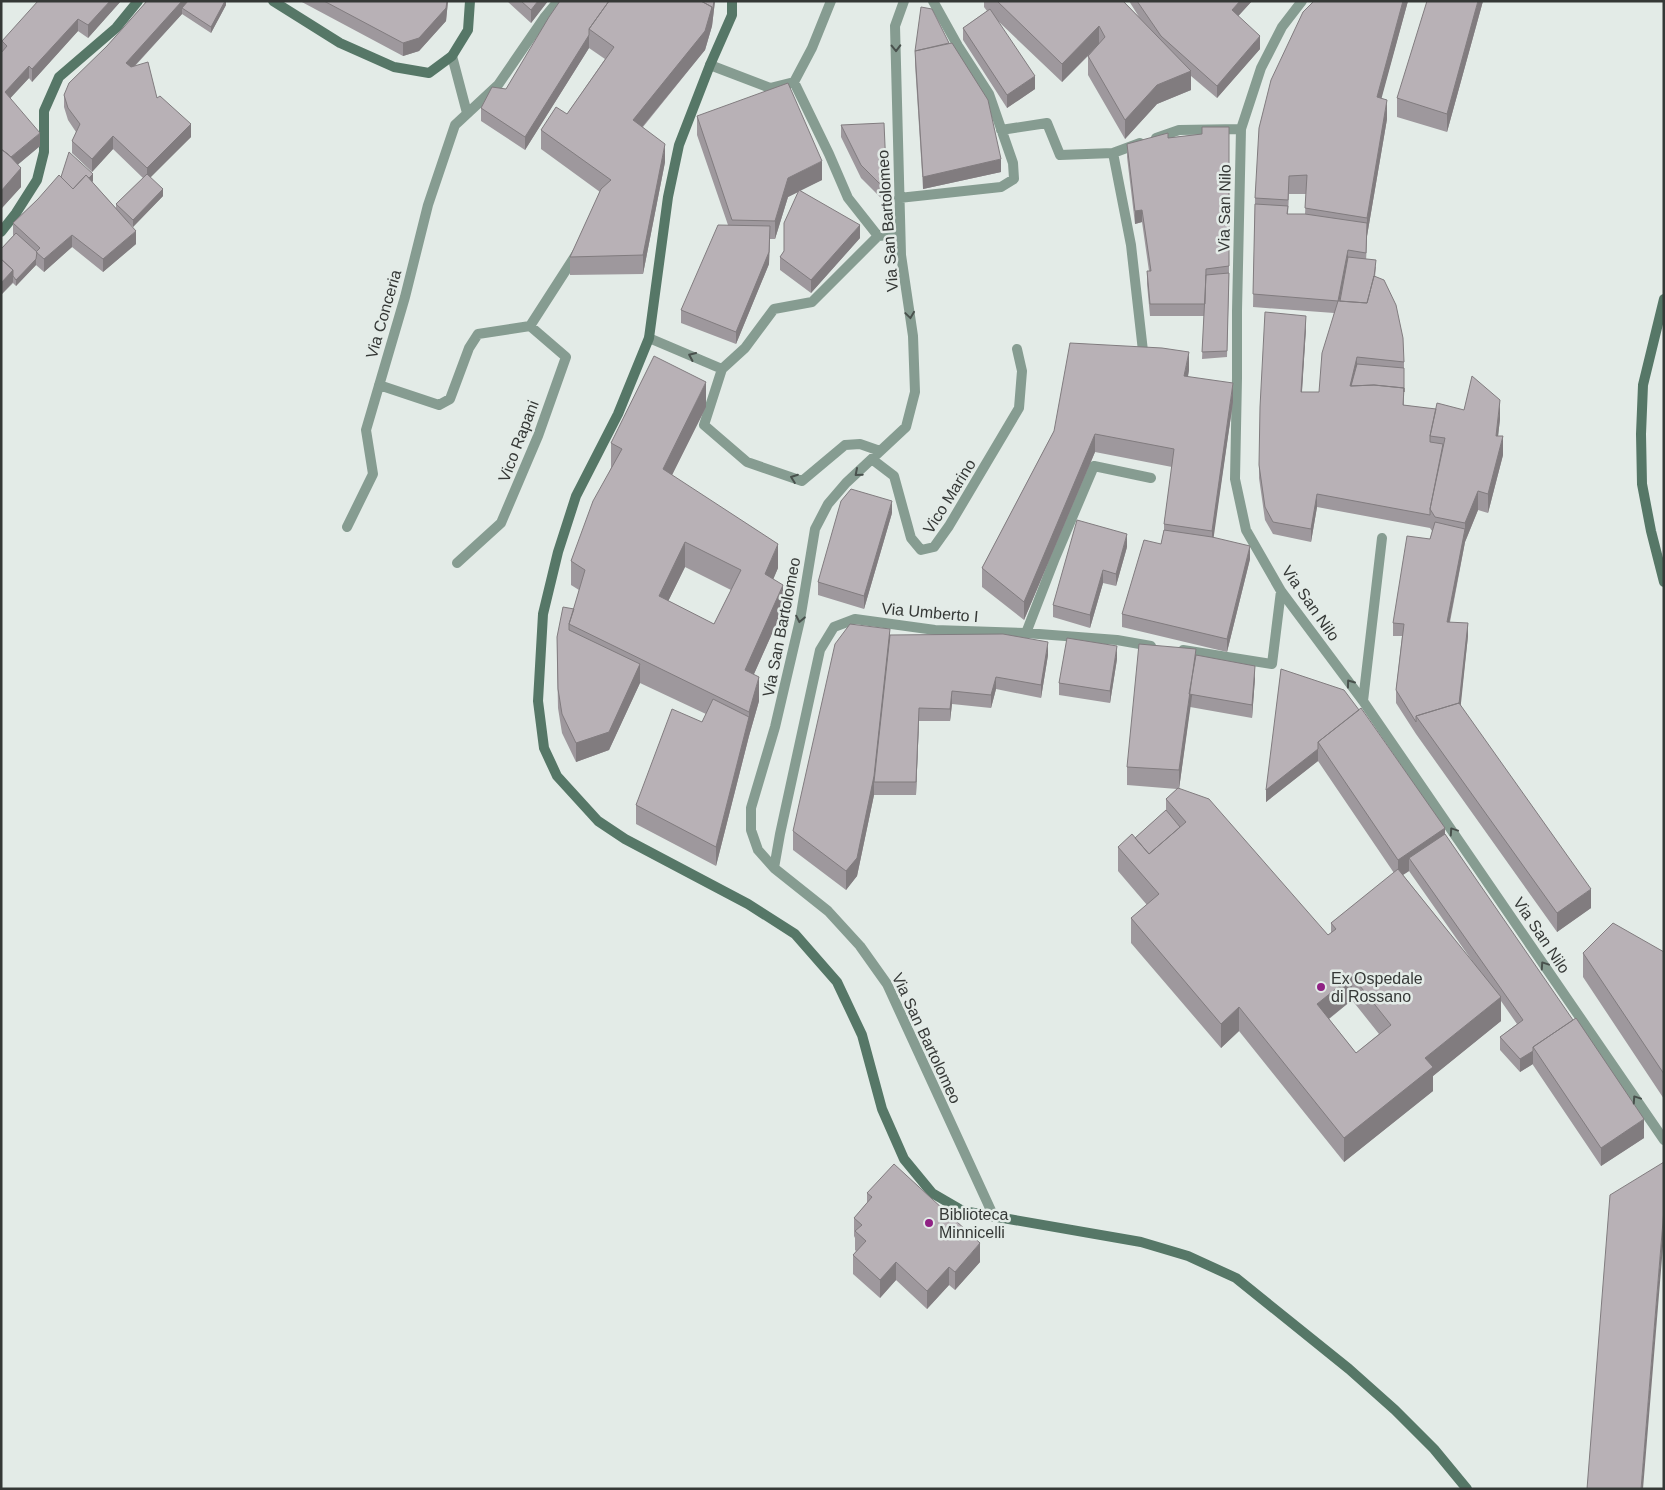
<svg xmlns="http://www.w3.org/2000/svg" width="1665" height="1490" font-family="Arial,sans-serif">
<style>
.lines{fill:none;stroke-linecap:round;stroke-linejoin:round}
.street{stroke:#869c91;stroke-width:10}
.secondary{stroke:#567767;stroke-width:10}
.wall{fill:#9e989d;fill-rule:evenodd}
.shaded-wall{fill:#817c7f}
.building{fill:#b8b1b6;stroke:#817c7f;fill-rule:evenodd}
.oneway{stroke:#49514d}
.poi-dot{fill:#902284;stroke:#e3ebe7;stroke-width:2}
.labels{text-anchor:middle;stroke-width:5;stroke-linejoin:round;paint-order:stroke}
.street-label{font-size:16px;fill:#353836;stroke:#e3ebe7}
.poi-label{font-size:16px;fill:#353836;stroke:#e3ebe7;text-anchor:start}
</style>
<rect width="100%" height="100%" fill="#e3ebe7"/>
<g class="lines">
<!-- street -->
<path class="street" d="M904,1L895,26L901,255L913,336L915,392L906,427L846,483L828,504L815,529L800,620L775,727L751,808V830L758,850L774,868L828,911L860,946L887,984L994,1217
M1302,1L1282,27L1261,68L1241,129L1237,311V378L1235,479L1246,530L1281,591L1363,701L1664,1140
M452,56L467,113
M710,65L770,88L794,82L812,48L831,1
M794,82L829,154L848,198L878,236
M1001,130L1047,123L1060,155L1113,153L1140,143
M1156,138L1179,130L1241,129
M1113,153L1131,245L1143,351
M899,198L1001,187L1014,179L1013,163L989,94L958,46L933,1
M530,326L577,253
M649,338L722,369L704,425L747,462L802,481L845,445L860,444L880,451
M722,369L745,348L774,309L812,302L878,236L900,234
M379,385L439,405L450,399L469,348L478,334L530,326L566,357L538,436L501,523L457,563
M873,460L894,476L911,538L921,550L934,547L949,526L1019,408L1022,371L1017,349
M347,527L373,474L366,430L405,297L428,205L455,125L498,85L544,18L558,1
M1026,633L1055,558L1094,466L1151,478
M1183,650L1272,664L1281,591
M1363,701L1382,538
M774,868L780,834L820,650L834,627L855,619L935,630L1026,633L1117,640L1151,646"/>
<!-- secondary -->
<path class="secondary" d="M273,1L340,43L394,67L429,73L452,56L468,30L470,1
M732,1V15L710,65L679,145L668,197L649,338L618,414L576,496L558,552L543,614L538,701L544,748L557,776L598,821L625,839L748,904L795,934L837,982L862,1035L882,1109L904,1159L932,1193L963,1211L1141,1242L1188,1256L1236,1278L1349,1369L1395,1410L1434,1449L1467,1489
M1,232L16,213L37,180L44,152V111L59,77L116,28L138,1
M1664,299L1643,385L1641,434L1642,484L1651,531L1664,582"/>
</g>
<!-- wall -->
<path class="wall" d="M121,1L88,38L78,31L32,82L29,78L10,98L40,146L18,164L21,187L1,209L2,41Z
M147,1H226V5L211,33L182,14L135,66L157,98L191,137L150,177L163,196L133,227L127,221L136,244L103,272L72,247L44,272L36,265L16,286L13,283L1,295V249L13,236V223L61,177L93,181L92,182L116,208V204L143,178L113,149L92,172L72,153V141L76,132L68,120L64,107V95Z
M300,1H448L446,21L419,51L403,56Z
M507,1H548L531,23Z
M560,1H715L712,26L705,50L643,127L665,162L643,274L570,275V257L600,192L541,149V130L567,114L605,59L589,48L525,150L481,121V108L506,89Z
M984,1H1123L1139,17L1129,1H1252L1238,16L1260,49L1217,98L1191,76V90L1157,104L1125,139L1088,75V56L1094,50L1062,82L998,21L1035,89L1007,108L963,40V28L987,11L984,7Z
M1314,1H1408L1381,98L1387,119L1367,236L1366,259L1376,267L1375,277L1404,362V405L1500,419L1498,436L1503,455L1488,513L1478,510L1465,542L1450,622L1468,636L1460,706L1591,908L1557,932L1416,734L1396,703V690L1402,636H1393V623L1430,539L1432,531L1430,528L1317,507L1311,542L1273,534L1265,520L1259,478V465L1306,328L1302,392H1319L1334,313L1253,307L1255,198ZM1289,194H1306L1305,214H1288Z
M1483,1L1447,132L1397,117V98Z
M915,51L1001,172L923,189L915,64Z
M697,116L822,180L800,190L860,238L811,293L780,270V257L784,251L798,192L788,197L775,239H770L769,264L736,344L681,323V310L728,225L697,135Z
M841,125L887,191V204L861,178L841,137Z
M1229,127V279L1227,357L1202,359L1204,316H1150L1147,284V271H1149L1142,222L1135,224L1127,157V144L1168,138L1202,134Z
M1189,370L1188,377L1233,402L1213,537L1250,559L1227,652L1122,627V614L1161,544L1164,530V524L1172,467L1095,452L1024,620L982,587V568L1054,431Z
M706,407L672,475L778,568L773,579L783,609L754,674L759,701L749,736L716,866L636,824V805L702,722L706,714L640,683L609,750L576,762L562,733L558,708L557,656V637L574,609L579,590L571,585V561L611,468V443ZM685,567L731,590L714,624L668,601Z
M892,513L864,609L818,595V582Z
M1127,547L1116,586L1103,583L1090,628L1053,617V605Z
M890,635L1048,655L1041,698L996,689L991,708L952,704L950,721H919L916,795H874L857,876L846,890L793,850V831Z
M1196,655L1255,678L1252,718L1190,707L1179,789L1328,935L1331,933V923L1394,873L1318,761L1266,802L1281,669L1445,834L1644,1138L1601,1166L1533,1065V1064L1520,1072L1500,1050V1037L1517,1024L1501,1001V1021L1433,1076V1091L1344,1162L1239,1031L1221,1048L1131,943V918L1147,905L1118,871V847L1135,838L1166,810V799L1177,789L1127,785V767ZM1409,871L1475,965L1403,875ZM1352,1000L1379,1034L1356,1053L1329,1019Z
M1117,659L1110,703L1059,695V683Z
M1664,952V1099L1583,977V953Z
M867,1193L980,1262L955,1290L949,1285L927,1309L896,1280L880,1298L853,1274V1255L856,1251L855,1250V1238L854,1236V1218L867,1203Z"/>
<!-- shaded-wall -->
<path class="shaded-wall" d="M110,1H121L88,38V25Z
M182,1H193L182,8V14L126,75V63Z
M225,1H226V5L211,33V27Z
M447,1H448L446,21L419,51L403,56V43Z
M538,1H548L531,23V10Z
M714,1H715L712,26L705,50L633,138V120Z
M1240,1H1252L1232,23V10Z
M1403,1H1408L1377,115V97Z
M1478,1H1483L1447,132V114Z
M78,19V31L32,82V69Z
M1099,26V44L1062,82V64Z
M589,35V48L525,150V137Z
M1260,36V49L1217,98V86Z
M29,66V78L5,104V92Z
M1191,71V90L1157,104L1125,139V120L1157,85Z
M1035,76V89L1007,108V95Z
M1387,100V119L1367,236L1366,265L1367,218Z
M191,124V137L147,181V168Z
M40,133V146L8,173V160Z
M113,136V149L92,172V159Z
M665,144V162L643,274V255Z
M1001,159V172L923,189V177Z
M822,161V180L788,197L775,239V221L788,178Z
M21,168V187L1,209V191Z
M93,174V181L73,201V195Z
M163,189V196L133,227V220Z
M1142,210V222L1135,224V211Z
M860,225V238L811,293V280Z
M770,226L769,264L736,344V332Z
M136,231V244L103,272V259Z
M72,235V247L44,272V259Z
M1348,250V263L1338,307V301Z
M36,259V265L16,286V280Z
M13,270V282L1,295V283Z
M1306,316V328L1301,405V392Z
M1189,352V370L1184,395V376Z
M1357,357V369L1351,392L1350,386Z
M706,382V407L663,493V469Z
M1233,383V402L1212,549V531Z
M1500,400V419L1496,454V436Z
M1095,434V452L1024,620V602Z
M1503,436V455L1488,513V494Z
M1478,491V510L1465,542L1447,634V622L1465,529V523Z
M1317,494V507L1311,542V529Z
M892,501V513L864,609V596Z
M1127,534V547L1116,586V574Z
M685,542V567L659,620V596Z
M778,544V568L765,599V574Z
M1250,546V559L1227,652V639Z
M1103,570V583L1090,628V615Z
M783,585V609L745,694V670Z
M1468,623V636L1459,722L1427,731Z
M890,629V647L874,782V795L857,876L846,890V871Z
M1048,642V655L1041,698V685Z
M1117,646V659L1110,703V691Z
M1196,649V668L1179,789V770Z
M640,664V683L609,750L576,762V743Z
M1255,666V678L1252,718V705Z
M759,677V701L749,736L716,866V847L749,717V712Z
M996,677V689L991,708V695Z
M952,691V704L950,721V709Z
M919,708V721L916,795V782Z
M1318,749V761L1266,802V790Z
M1445,828V846L1409,858V871L1398,878V860Z
M1591,889V908L1557,932V913Z
M1352,976V1000L1317,1028V1004Z
M1501,997V1021L1433,1076V1091L1344,1162V1138L1425,1058Z
M1239,1007V1031L1221,1048V1024Z
M1533,1051V1064L1520,1072V1059Z
M1644,1119V1138L1601,1166V1148Z
M1664,1209V1234L1643,1489H1641Z
M980,1243V1262L955,1290V1272Z
M896,1262V1280L880,1298V1280Z
M949,1267V1285L927,1309V1291Z"/>
<!-- building -->
<path class="building" d="M38,1H110L88,25L78,19L32,69L29,66L5,92L40,133L11,157L1,149V53L7,46L2,41Z
M147,1H182L126,63L131,67L148,62L157,98L160,96L191,124L147,168L113,136L92,159L72,141L80,124L68,108L64,95L69,83L107,46Z
M188,1H225L211,27L182,8Z
M324,1H447L446,8L419,38L403,43Z
M521,1H538L531,10Z
M560,1H609L589,29V35L525,137L481,108L492,87L506,89L549,17Z
M609,1H701L712,7L705,31L633,120L665,144L643,255L570,257L601,189L611,180L541,130L556,107L567,114L614,47L589,29Z
M701,1H714L712,13V7Z
M997,1H1123L1191,71L1157,85L1125,120L1088,56L1105,37L1099,26L1062,64Z
M1137,1H1240L1232,10L1260,36L1217,86L1161,36Z
M1314,1H1403L1377,97L1387,100L1367,218L1305,208L1307,175L1289,176L1288,200L1255,198L1259,128L1271,80L1303,12Z
M1427,1H1478L1447,114L1397,98Z
M921,7L932,9L949,43L915,51Z
M990,9L1035,76L1007,95L963,28Z
M952,43L988,100L1001,159L923,177L915,51Z
M788,83L822,161L788,178L775,221L732,220L697,116Z
M884,123L887,191L861,165L841,125Z
M1202,127H1229V266L1206,269L1205,304H1150L1147,271H1151L1142,210L1135,211L1127,144L1168,133V138L1202,134Z
M1,149L8,154L21,168L1,191Z
M69,152L93,174L89,178L86,175L73,189L61,177Z
M147,174L163,189L133,220L116,204Z
M59,175L73,189L86,175L136,231L103,259L72,235L44,259L36,252L40,248L13,223L38,199Z
M799,190L860,225L811,280L780,257L784,251V223Z
M1255,204L1288,206L1287,214H1305L1367,223L1366,253L1348,250L1338,301L1367,303L1374,276L1384,280L1396,305L1403,338L1404,362L1357,357L1350,386L1374,385L1404,388L1403,405L1436,409L1430,436V442L1443,444L1430,509V515L1317,494L1311,529L1273,522L1265,507L1259,465L1260,407L1265,312L1306,316L1301,392H1319L1322,353L1338,301L1253,294Z
M718,225L770,226L769,252L736,332L681,310Z
M16,233L37,252L36,259L16,280L13,276V270L1,259V249Z
M1348,257L1376,260L1374,277V276L1367,303L1340,301Z
M1,259L13,270L1,283Z
M1229,273L1227,351L1202,352L1206,275Z
M1070,343L1162,348L1189,352L1184,376L1233,383L1212,531L1164,524L1174,449L1095,434L1024,602L982,568L1054,431Z
M654,356L706,382L663,469L778,544L765,574L783,585L745,670L759,677L749,712L569,624L585,570L571,561L593,501L622,449L611,443ZM685,542L741,570L714,624L659,596Z
M1357,364L1404,368V392V388L1374,385L1351,386Z
M1472,376L1500,400L1496,436H1503L1488,494L1478,491L1465,523L1435,517L1430,509L1445,438L1430,436L1437,403L1464,410Z
M851,489L892,501L864,596L818,582L841,501Z
M1077,520L1127,534L1116,574L1103,570L1090,615L1053,605Z
M1435,522L1465,529L1447,622L1468,623L1459,704V703L1416,716V722L1396,690L1404,624L1393,623L1407,536L1430,539Z
M1164,530L1212,537L1250,546L1227,639L1122,614L1144,540L1161,544Z
M563,607L574,609L569,624V630L640,664L609,732L576,743L562,714L558,689L557,637Z
M850,624L890,629L874,776L857,858L846,871L793,831L835,644Z
M1003,634L1048,642L1041,685L996,677L991,695L952,691L950,709L919,708L916,782H874L890,635Z
M1067,638L1117,646L1110,691L1059,683Z
M1139,644L1196,649L1179,770L1127,767Z
M1196,655L1255,666L1252,705L1189,694Z
M1281,669L1344,690L1359,710L1318,742V749L1266,790Z
M713,699L749,717L716,847L636,805L672,709L702,722Z
M1459,703L1591,889L1557,913L1416,716Z
M1361,708L1445,828L1398,860L1318,742Z
M1178,788L1209,799L1328,935L1336,929L1331,923L1398,869L1501,997L1425,1058L1433,1067L1344,1138L1239,1007L1221,1024L1131,918L1159,894L1118,847L1132,834L1149,854L1186,822L1166,799ZM1352,976L1391,1025L1356,1053L1317,1004Z
M1166,810L1180,827L1149,854L1135,838Z
M1445,834L1573,1020L1533,1047V1051L1520,1059L1500,1037L1523,1020L1409,858Z
M1613,923L1664,952V1074L1583,953Z
M1576,1018L1644,1119L1601,1148L1533,1047Z
M1664,1162V1209L1641,1489H1587L1610,1195Z
M894,1164L980,1243L955,1272L949,1267L927,1291L896,1262L880,1280L853,1255L866,1241L855,1231L862,1225L854,1218L872,1197L867,1193Z"/>
<!-- one-way arrows -->
<defs><path id="oneway-chevron" d="M-2-3.5L2.5 0L-2 3.5" fill="none" stroke-width="1.6" stroke-linecap="round" stroke-linejoin="round" transform="scale(1.25)"/></defs>
<g class="oneway">
<use href="#oneway-chevron" transform="translate(896 48) rotate(89)"/>
<use href="#oneway-chevron" transform="translate(910 315) rotate(82)"/>
<use href="#oneway-chevron" transform="translate(692 356) rotate(-156)"/>
<use href="#oneway-chevron" transform="translate(858 473) rotate(139)"/>
<use href="#oneway-chevron" transform="translate(794 478) rotate(-160)"/>
<use href="#oneway-chevron" transform="translate(800 619) rotate(101)"/>
<use href="#oneway-chevron" transform="translate(1350 683) rotate(-126)"/>
<use href="#oneway-chevron" transform="translate(1453 831) rotate(-124)"/>
<use href="#oneway-chevron" transform="translate(1544 965) rotate(-124)"/>
<use href="#oneway-chevron" transform="translate(1636 1099) rotate(-124)"/>
</g>
<!-- markers -->
<g class="poi-dot">
<circle cx="1321" cy="987" r="5"/>
<circle cx="929" cy="1223" r="5"/>
</g>
<g class="labels">
<!-- street labels -->
<g class="street-label">
<text transform="translate(1224 208) rotate(-89)" y="6">Via San Nilo</text>
<text transform="translate(887 221) rotate(-94)" y="6">Via San Bartolomeo</text>
<text transform="translate(383 314) rotate(-74)" y="6">Via Conceria</text>
<text transform="translate(518 441) rotate(-69)" y="6">Vico Rapani</text>
<text transform="translate(949 496) rotate(-58)" y="6">Vico Marino</text>
<text transform="translate(1311 603) rotate(55)" y="6">Via San Nilo</text>
<text transform="translate(930 612) rotate(5)" y="6">Via Umberto I</text>
<text transform="translate(781 627) rotate(-79)" y="6">Via San Bartolomeo</text>
<text transform="translate(1542 935) rotate(56)" y="6">Via San Nilo</text>
<text transform="translate(927 1038) rotate(65)" y="6">Via San Bartolomeo</text>
</g>
<!-- poi labels -->
<g class="poi-label">
<text x="1331" y="984">Ex Ospedale<tspan x="1331" dy="18">di Rossano</tspan></text>
<text x="939" y="1220">Biblioteca<tspan x="939" dy="18">Minnicelli</tspan></text>
</g>
</g>
<!-- border -->
<rect width="1665" height="1490" fill="none" stroke="#353836" stroke-width="5"/>
</svg>
